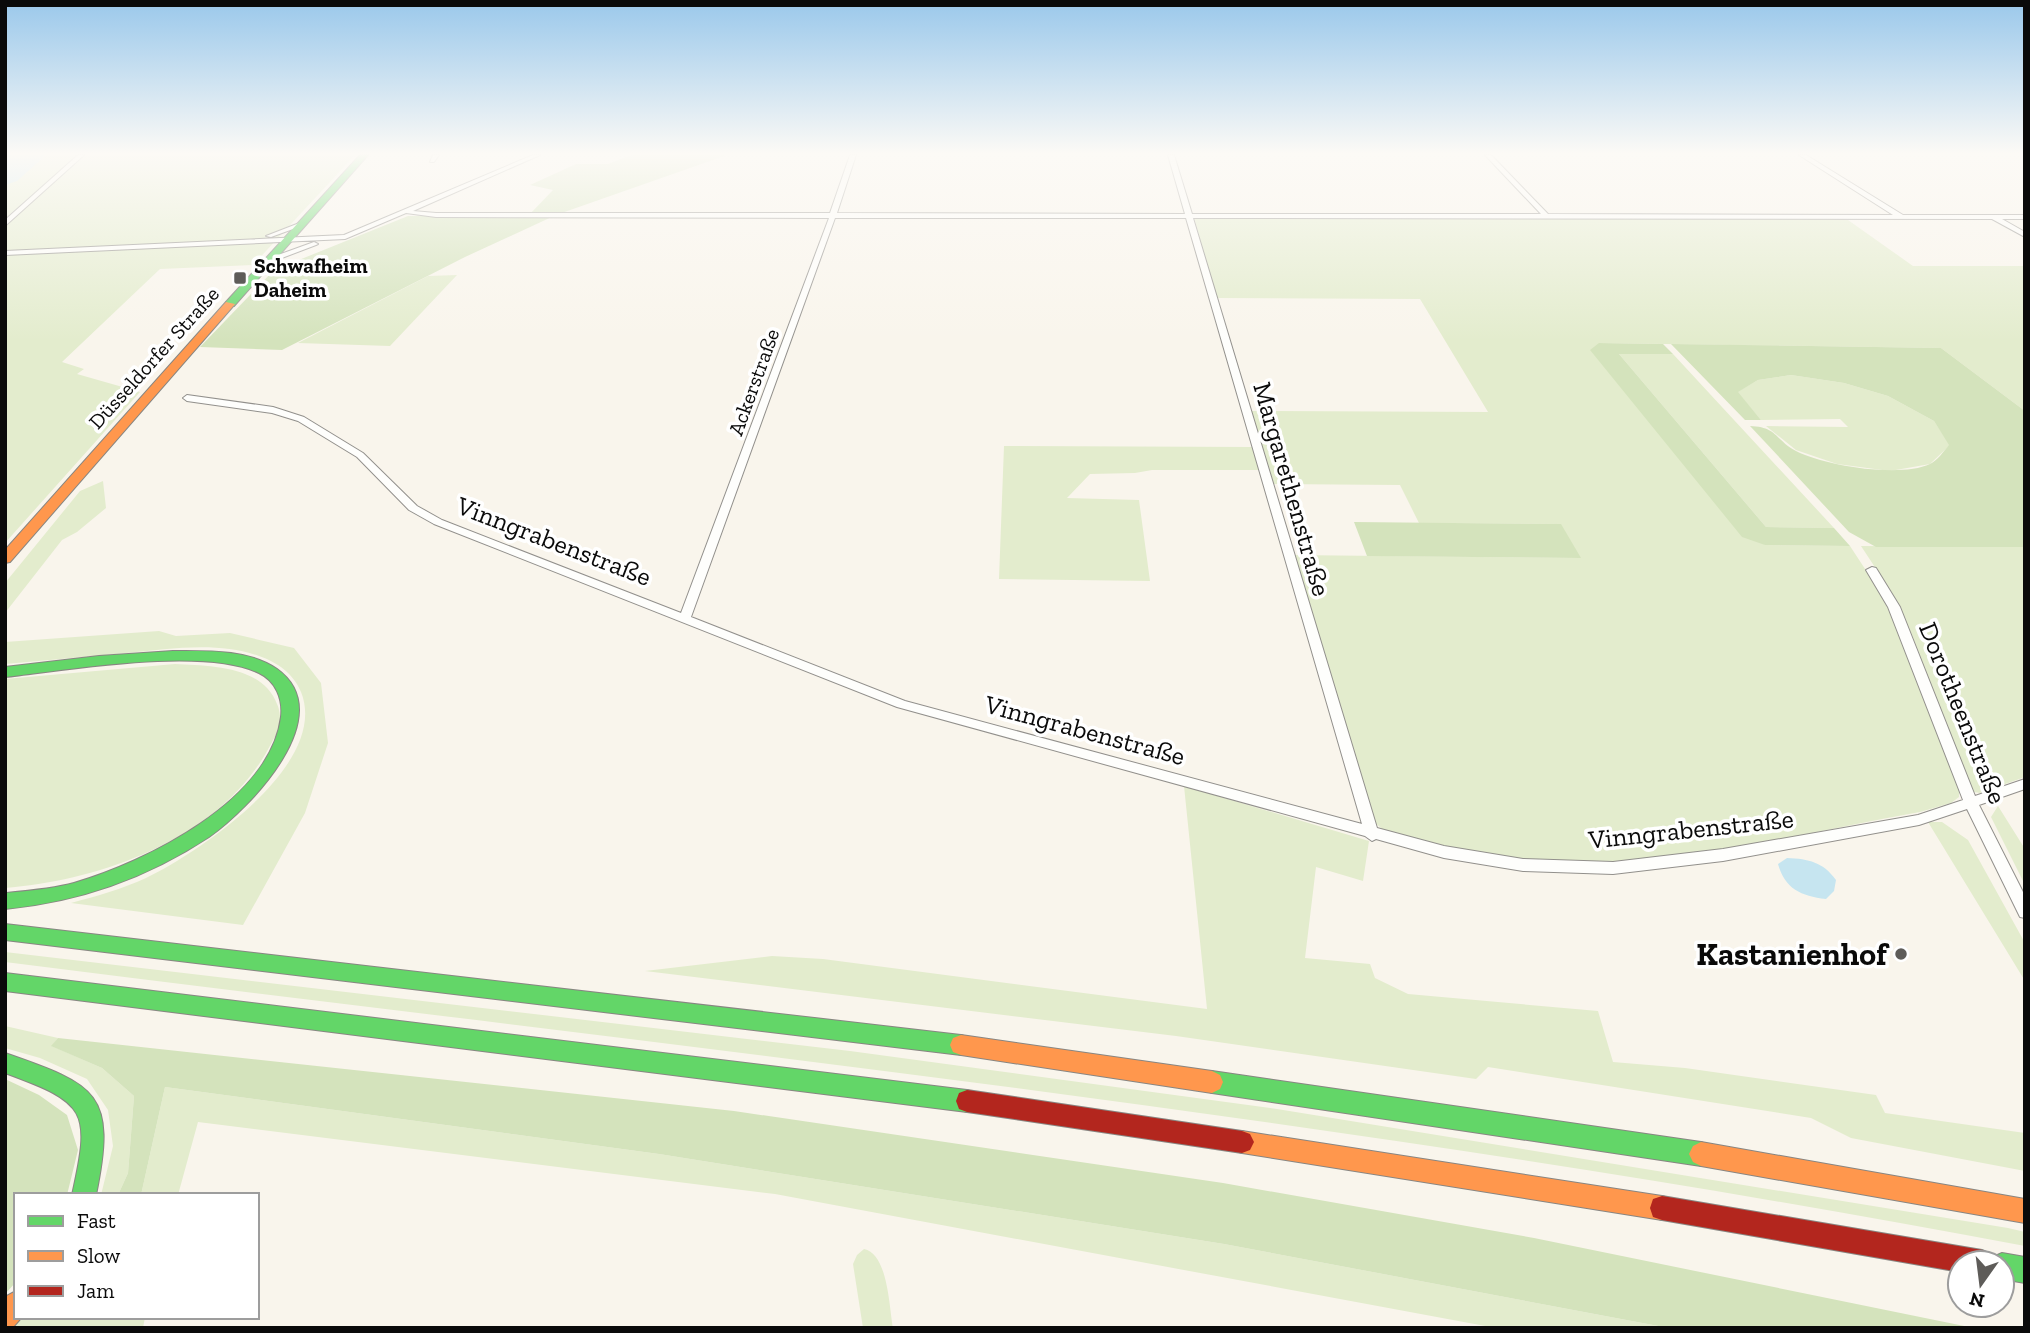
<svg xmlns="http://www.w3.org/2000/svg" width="2030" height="1333" font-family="'Zilla Slab',serif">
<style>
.green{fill:#e3eccd}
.forest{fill:#d4e3bc}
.water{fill:#c6e5f0}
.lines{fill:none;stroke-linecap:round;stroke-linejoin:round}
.street-casing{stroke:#92908c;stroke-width:2}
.fast-casing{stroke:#888682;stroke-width:2}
.slow-casing{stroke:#888682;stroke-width:2}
.jam-casing{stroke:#888682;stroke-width:2}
.street{fill:#fefefc;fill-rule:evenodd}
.fast{fill:#63d668;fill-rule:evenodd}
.slow{fill:#ff974d;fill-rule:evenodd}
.jam{fill:#b3261e;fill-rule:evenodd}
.poi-dot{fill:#5e5c59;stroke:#fff;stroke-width:2.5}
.labels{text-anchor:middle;stroke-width:7;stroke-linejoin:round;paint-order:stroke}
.far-poi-label{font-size:21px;font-weight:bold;fill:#0a0a0a;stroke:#fff;text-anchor:start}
.far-street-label{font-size:21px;fill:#0a0a0a;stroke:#fff}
.street-label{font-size:26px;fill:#0a0a0a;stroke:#fff}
.near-poi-label{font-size:32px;font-weight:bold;fill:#0a0a0a;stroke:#fff;text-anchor:end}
</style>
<rect width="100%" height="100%" fill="#f9f5ec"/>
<!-- green -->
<path class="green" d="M5,155H355L253,265L160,269L62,362L84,369L77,374L140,392L5,543Z
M1194,217L1840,218L1848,220L1913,266H2025V411L1941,348L1599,343L1765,545L1850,546L1890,607L1959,789V797L1951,803L1920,812C1819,830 1717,856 1614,863C1538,867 1460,850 1387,833L1374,822L1291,555L1580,558L1560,524L1419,523L1400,485L1273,484L1248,411L1488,412L1420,299L1216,298Z
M457,275L390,346L298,343L428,276Z
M1619,354H1673L1834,528L1766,527Z
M1791,375L1844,383L1888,396L1934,421L1950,445L1930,464L1890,471L1837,464L1796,450L1766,426L1848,427L1840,419L1761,420L1737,392L1758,380Z
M1004,446L1252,447L1259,470H1152L1135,473L1090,474L1067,498L1139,500L1150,581L999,579Z
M103,481L106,508L77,532L62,540L5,613V583L80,491Z
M1861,546L2025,547V777L1980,793L1974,792L1970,787L1912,635L1886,584Z
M159,631L176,636L230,633L294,648L321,683L328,743L305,813L243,925L71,903C97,896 122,889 146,878C201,851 330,764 301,692C294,674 277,662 259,656C218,641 169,649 127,653C86,657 46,660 5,664V642Z
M175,664C209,666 262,665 277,704C280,710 280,718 281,725C273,740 265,757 254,771C200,845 93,881 5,888V679Z
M1184,786L1369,841L1363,881L1316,867L1305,958L1370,964L1375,978L1408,994L1598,1011L1613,1062L1685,1068L1876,1095L1885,1113L2025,1133V1171L1851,1138L1811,1118L1488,1067L1476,1079L1176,1036L645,971L772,956L823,959L1207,1009Z
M1998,806L2025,849V885L1991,817Z
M1928,822H1942L1968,840L2025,943V981Z
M5,952L850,1051L1277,1109L2008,1228L2025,1232V1246C1356,1119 680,1047 5,962Z
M5,1026L58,1038L52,1046L102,1068L134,1096L128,1173L118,1195H101L113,1146L108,1110L87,1079L40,1058L5,1048Z
M165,1087L659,1154L1224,1244L1669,1328H1496L775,1194L198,1122L178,1195H141Z
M864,1249C888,1254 889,1306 893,1328H863L853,1264L857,1255Z
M22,1317H145L143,1328H13Z"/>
<!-- forest -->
<path class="forest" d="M631,155H727L556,215L465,257L282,350L200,347L274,270L408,216L529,215L553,190L530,185L576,164H608Z
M1599,343L1663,344L1673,354H1619L1766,527L1834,528L1850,546L1765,545L1742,537L1590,350Z
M1671,344L1941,348L2025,411V547H1876L1849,532L1750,426C1778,427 1775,440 1796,451C1825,466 1900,478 1930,464C1937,461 1944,451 1949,445L1934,421L1888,396L1844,383L1791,375L1758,380L1738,392L1761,420H1745Z
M1354,522L1561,524L1581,558L1367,556Z
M58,1038L734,1111L1223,1183L1534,1238L1974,1328H1669L1224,1244L659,1154L165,1087L141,1195H118L128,1173L134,1096L102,1068L51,1046Z
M5,1079L39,1095L67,1115L78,1150L67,1195H16V1282L5,1294Z"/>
<!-- water -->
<path class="water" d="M5,155H46L17,181L5,185Z
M1787,858C1809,859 1823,862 1836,880L1834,891L1826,899C1801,896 1785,889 1778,864Z"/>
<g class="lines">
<defs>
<path id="street" d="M78,155H84L5,226V220Z
M433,155H439L434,162H430Z
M533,155H540L413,211L436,213H830L850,155H856L837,213L1185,214L1168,155H1174L1192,214H1541L1485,155H1491L1548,214L1893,215L1799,155H1806L1903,215H2025V219H2002L2025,232V237L1992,219L1193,218L1377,828L1444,846L1523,859L1613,862L1723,849L1918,815L1963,800L1888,607L1866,570L1872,567L1876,568L1900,607L1975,796L2025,779V789L1979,805L2025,896V918L2020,917L1967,809L1919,825L1723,861L1613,874L1523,871L1444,858L1376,839L1372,841L1365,836L897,707L434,524L409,510L357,457L298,421L272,413L187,401L183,398L187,395L273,407L304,417L363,453L417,506L442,520L681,613L829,218L436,217L406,213L345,239L5,255V251L344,235ZM835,218H1186L1362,824L905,701L691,617Z
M302,222L305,224L304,225L271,237L266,236Z
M314,242L318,244L316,245L274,261L267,259Z"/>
<path id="fast" d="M360,155H368L234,306H226V302Z
M173,651C205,651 249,649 277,669C341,715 249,809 209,837C147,878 79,902 5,909V893C28,891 52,889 74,883C146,862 270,801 281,717C283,699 276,681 259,673C203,646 68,670 5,677V667L99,656Z
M5,924L961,1035L969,1038L972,1045L969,1052L961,1055L5,940Z
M5,973L967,1090L975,1093L978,1101L975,1109L967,1112L5,991Z
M5,1053C97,1085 117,1093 96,1195H72C91,1110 87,1103 5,1073Z
M1212,1071L1701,1142L1709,1146L1713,1154L1709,1162L1701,1166L1212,1093L1204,1089L1201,1082L1204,1075Z
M2002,1253L2025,1257V1283L2002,1279V1263H1991L1993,1257Z"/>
<path id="slow" d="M226,302L235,304L10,562L5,563V550Z
M961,1035L1212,1071L1220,1075L1223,1082L1220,1089L1212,1093L961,1055L953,1052L950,1045L953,1038Z
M1242,1131L1662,1196L1671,1199L1674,1208L1671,1217L1662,1220L1242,1153L1234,1150L1230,1142L1234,1134Z
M1701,1142L2025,1199V1223L1701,1166L1693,1162L1689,1154L1693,1146Z
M16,1291V1317H22L14,1326L5,1328V1297Z"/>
<path id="jam" d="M967,1090L1242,1131L1250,1134L1254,1142L1250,1150L1242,1153L967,1112L959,1109L956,1101L959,1093Z
M1662,1196L1982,1250L1991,1254L1995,1263H1960V1272L1662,1220L1653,1217L1650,1208L1653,1199Z"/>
</defs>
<!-- street casing -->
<use href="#street" class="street-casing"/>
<!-- fast casing -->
<use href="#fast" class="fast-casing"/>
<!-- slow casing -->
<use href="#slow" class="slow-casing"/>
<!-- jam casing -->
<use href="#jam" class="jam-casing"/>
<!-- street -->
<use href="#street" class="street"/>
<!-- fast -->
<use href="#fast" class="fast"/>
<!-- slow -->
<use href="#slow" class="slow"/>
<!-- jam -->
<use href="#jam" class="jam"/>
</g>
<!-- sky -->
<linearGradient id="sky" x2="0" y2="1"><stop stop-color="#9ac8eb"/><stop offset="0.45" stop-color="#fcfaf6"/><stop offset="1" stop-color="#fcfaf6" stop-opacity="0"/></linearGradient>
<rect width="2030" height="341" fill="url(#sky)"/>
<!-- markers -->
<g class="poi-dot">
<rect x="233" y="271" width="14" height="14" rx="3.5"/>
<circle cx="1901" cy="954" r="7"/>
</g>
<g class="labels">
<!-- far-poi labels -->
<g class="far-poi-label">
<text x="254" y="273">Schwafheim<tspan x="254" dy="24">Daheim</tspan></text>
</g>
<!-- far-street labels -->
<g class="far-street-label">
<text transform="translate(154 358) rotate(-48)" y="7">Düsseldorfer Straße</text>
<text transform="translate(754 382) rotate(-70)" y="7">Ackerstraße</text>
</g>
<!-- street labels -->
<g class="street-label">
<text transform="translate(1292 489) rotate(74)" y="9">Margarethenstraße</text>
<text transform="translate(554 541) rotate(21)" y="9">Vinngrabenstraße</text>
<text transform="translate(1963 713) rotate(68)" y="9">Dorotheenstraße</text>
<text transform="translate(1085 730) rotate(15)" y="9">Vinngrabenstraße</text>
<text transform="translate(1691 829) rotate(-6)" y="9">Vinngrabenstraße</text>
</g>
<!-- near-poi labels -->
<g class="near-poi-label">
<text x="1887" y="965">Kastanienhof</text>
</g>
</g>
<!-- border -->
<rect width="2030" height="1333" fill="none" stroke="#0a0a0a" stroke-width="14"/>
<!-- legend -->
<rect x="14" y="1193" width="245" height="126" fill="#ffffff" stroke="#9d9d9d" stroke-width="2"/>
<rect x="28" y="1216" width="35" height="10" fill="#63d668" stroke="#9d9d9d" stroke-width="2"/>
<text x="77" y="1228" font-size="21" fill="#0a0a0a">Fast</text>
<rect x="28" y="1251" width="35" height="10" fill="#ff974d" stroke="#9d9d9d" stroke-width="2"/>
<text x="77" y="1263" font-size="21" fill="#0a0a0a">Slow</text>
<rect x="28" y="1286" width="35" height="10" fill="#b3261e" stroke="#9d9d9d" stroke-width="2"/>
<text x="77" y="1298" font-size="21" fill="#0a0a0a">Jam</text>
<!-- north arrow -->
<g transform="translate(1981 1284) rotate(194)"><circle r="33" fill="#ffffff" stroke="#9d9d9d" stroke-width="2"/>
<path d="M0-5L12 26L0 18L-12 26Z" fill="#5e5c59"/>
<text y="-10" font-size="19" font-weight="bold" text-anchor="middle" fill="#0a0a0a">N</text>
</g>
</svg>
